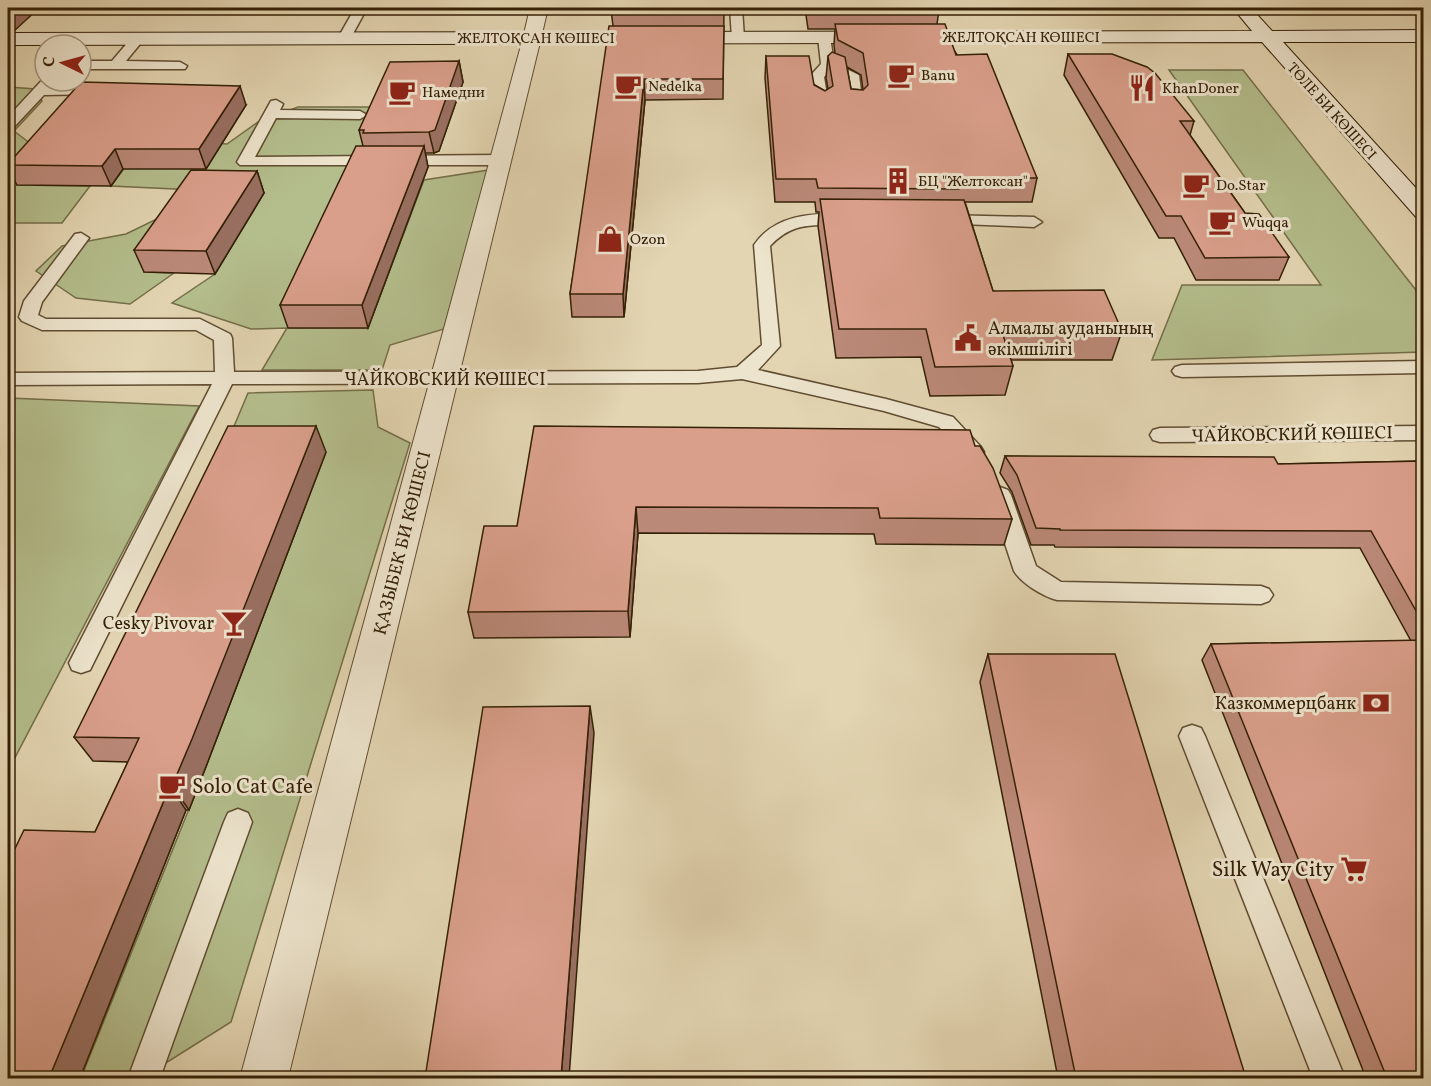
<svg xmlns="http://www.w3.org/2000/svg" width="1431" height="1086" font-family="Vollkorn,serif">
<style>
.green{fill:#b4bd8c;stroke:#746e49;stroke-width:1.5}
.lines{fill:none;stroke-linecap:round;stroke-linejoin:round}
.service-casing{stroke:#604d31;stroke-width:3}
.minor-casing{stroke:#604d31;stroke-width:2}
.tertiary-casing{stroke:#604d31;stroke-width:2}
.secondary-casing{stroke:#342006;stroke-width:2}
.service{fill:#ede4cd;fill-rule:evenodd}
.minor{fill:#ede4cd;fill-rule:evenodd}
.tertiary{fill:#ede4cd;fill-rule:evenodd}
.secondary{fill:#ede4cd;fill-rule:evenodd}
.wall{fill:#bb8978;stroke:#342006;stroke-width:1.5;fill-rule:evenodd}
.shaded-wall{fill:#996f61;stroke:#342006;stroke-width:1.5}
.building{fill:#da9f8b;stroke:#342006;stroke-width:1.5}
.labels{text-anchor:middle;stroke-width:6;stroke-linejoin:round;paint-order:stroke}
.far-street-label{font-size:15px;fill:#342006;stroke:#ede4cd}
.far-poi-label{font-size:15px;fill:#342006;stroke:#ede4cd;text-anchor:start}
.poi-label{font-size:18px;fill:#342006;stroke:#ede4cd;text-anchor:end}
.street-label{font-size:18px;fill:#342006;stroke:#ede4cd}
.near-poi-label{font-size:21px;fill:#342006;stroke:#ede4cd;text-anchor:start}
</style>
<rect width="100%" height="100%" fill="#e3d5b2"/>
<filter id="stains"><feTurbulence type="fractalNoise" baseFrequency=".00333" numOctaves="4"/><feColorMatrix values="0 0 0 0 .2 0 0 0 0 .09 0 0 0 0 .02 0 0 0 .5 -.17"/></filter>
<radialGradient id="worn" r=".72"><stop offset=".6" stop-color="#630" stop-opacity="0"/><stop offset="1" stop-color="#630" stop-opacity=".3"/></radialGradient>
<!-- green -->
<path class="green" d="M1169,70H1243L1423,299V352L1152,360L1182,285H1321Z
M8,87L36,89L42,101L14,131L44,154L17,185L90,186L62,223H8Z
M298,107H384L289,328H368L424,180L489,170L444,329L390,345L382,370H262L287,328L251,329L172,303L215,274L264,193L111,186L136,152L190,141L227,144L258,122Z
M171,212L144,272L174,273L130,304L76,298L36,271L62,246L126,234Z
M373,390L378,427L410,443L231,1022L142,1078H81L207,764L232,431L248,393Z
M8,398L199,406L8,771Z"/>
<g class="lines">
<defs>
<path id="service" d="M355,8H367L349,41H339L338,38Z
M730,8H742L744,38L743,41L738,42L732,38Z
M824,33L830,37L834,63L859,75L863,107L861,110H851L849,107L845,77L830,71L824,77L829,107L822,111L815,107L810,76L821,64L818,37Z
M139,34L145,38L126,61L180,62L187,66L185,69H88L81,65L88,61H112L134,35Z
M44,78L45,81H56L51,87L104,86L111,90L104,94L44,95L13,128L8,129V117Z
M276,100L283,104L280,110L360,111L367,115L360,119L276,118L255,157L500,155L508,160L500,165H240L237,162L271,101Z
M848,213L856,218L854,221C820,230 798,216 770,246L780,346L758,370L886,399L953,417L981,447L984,452L981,457L974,459L967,457L939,427L884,411L742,379L698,383L232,384L90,670L81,673L72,670L69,663L212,384L8,385V373L215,372L214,340L196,330H42L22,321L19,317L24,301L75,234L81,233L89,238L42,302L38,315L46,319H200L230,334L232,338L234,372L698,371L737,367L762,345L754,245C776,213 813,214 848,213Z
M941,215L1034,217L1042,222L1034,227L935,223L933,220L935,217Z
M1424,361V373L1182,377L1175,375L1172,371L1175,367L1182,365Z
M1424,426V440L1160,442L1153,440L1150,435L1153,430L1160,428Z
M1000,487L1008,490L1011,495L1036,566L1061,582L1261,586L1269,589L1273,595L1269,601L1261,604L1057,600C1043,596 1022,584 1014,571L989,495L992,490Z
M1192,725L1201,728L1205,736L1345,1078H1313L1179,736L1183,728Z
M238,809L248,813L252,822L160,1078H128L224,822L228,813Z"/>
<path id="minor" d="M530,8H548L541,38L539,42H525L523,38Z"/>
<path id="tertiary" d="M532,32L539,34L541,38L288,1078H240L523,38L525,34Z"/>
<path id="secondary" d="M1233,8H1251L1272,31L1424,30V42H1283L1424,197V219L1416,217L1262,42L8,45V33L1252,31Z"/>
</defs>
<!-- service casing -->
<use href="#service" class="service-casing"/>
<!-- minor casing -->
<use href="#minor" class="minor-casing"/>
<!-- tertiary casing -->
<use href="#tertiary" class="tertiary-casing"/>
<!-- secondary casing -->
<use href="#secondary" class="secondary-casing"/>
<!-- service -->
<use href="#service" class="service"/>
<!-- minor -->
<use href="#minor" class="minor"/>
<!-- tertiary -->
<use href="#tertiary" class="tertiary"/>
<!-- secondary -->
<use href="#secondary" class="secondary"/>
</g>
<!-- wall -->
<path class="wall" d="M602,8H724L723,99L645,100L624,317H572L570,294L613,26L611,10H603Z
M805,8H938L939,10L937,24L1037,178L1032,202H965L993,291L1122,331L1112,360H1011L1013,366L1005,395L930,396L921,357L836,358L818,226L819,212H816L815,202H775L765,78L766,56L825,91L828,89L826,78L828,56L835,53L834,45L835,29H808ZM847,67L861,75L863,90L851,89Z
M1057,8H1130L1129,11L1060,12Z
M1315,8H1369L1368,9Z
M1068,54L1194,121L1190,135L1245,213L1289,257L1279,280H1196L1174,238H1159L1064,75Z
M459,61L463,82L439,151L434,153H425L428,167L368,328H288L280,305L363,146L359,130Z
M246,105L206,169H123L111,186L17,185L8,168V164Z
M257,171L264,193L215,274L144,272L134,250Z
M975,446L1012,519L1004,545L876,544L874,534L638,533L630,637L474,638L468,612L517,526Z
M326,452L207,764L189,810H186L80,1078H8L95,832L128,762L93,761L74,737Z
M1005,456L1278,464L1424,461V1078H1366L1202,660L1211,644L1411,641L1360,548L1055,547L1054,545H1031L1012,492L1000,473Z
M988,654L1246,1078H1058L980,682Z"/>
<!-- shaded-wall -->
<path class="shaded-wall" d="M10,8H39L14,31H8V9Z
M459,61L463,82L439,151L434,153L429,132Z
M644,79L645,100L624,317L623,294Z
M240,86L246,105L206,169L199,149Z
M424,146L428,167L368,328L362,305Z
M115,149L123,169L111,186L102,166Z
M257,171L264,193L215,274L206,251Z
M316,426L326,452L207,764L189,810L172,786Z
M636,507L638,533L630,637L628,611Z
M590,706L594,733L569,1078H561Z
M170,786L186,810L80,1078H49Z"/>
<!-- building -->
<path class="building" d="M612,8H724V9H611Z
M809,8H938L939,10H809Z
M835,24H945L956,55L987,54L1037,178H955L959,189L818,188L816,179H776L766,56H809L814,85L825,91L833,86L828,56L832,52L845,57L851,89L863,90L868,85L863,53L838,40Z
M609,26H724L723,79H644L623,294H570Z
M1068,54H1112L1147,67L1155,73L1194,121H1180L1245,213L1259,214L1289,257L1205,258L1181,216H1166Z
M459,61L435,130L429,132L363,133L364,130H359L390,62Z
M81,82L240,86L199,149H115L102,166L8,165V164Z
M356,146H424L362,305H280Z
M191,170L257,171L206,251L134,250Z
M820,199L964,200L993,291L1104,290L1122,331L1002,332L1013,366L935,367L926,329H839Z
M228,426H316L192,739L172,786H170L49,1078H8V863L24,830L95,832L139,738L74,737Z
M534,426L970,430L975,446H980L993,468L1012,519L880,518L878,508L636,507L628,611L468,612L484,526H517Z
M1005,456L1274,457L1278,464L1424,461V625L1371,531L1060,530V529L1036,528L1017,475Z
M1424,640V1078H1387L1211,644Z
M988,654H1115L1246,1078H1076Z
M590,706L561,1078H425L483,707Z"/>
<!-- icons -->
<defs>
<symbol id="cafe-bare" viewBox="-9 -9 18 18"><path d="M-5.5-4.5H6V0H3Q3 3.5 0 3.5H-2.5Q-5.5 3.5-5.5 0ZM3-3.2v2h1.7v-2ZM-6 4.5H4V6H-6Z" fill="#8f2418" stroke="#ede4cd" stroke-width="2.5" paint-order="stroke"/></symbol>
<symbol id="restaurant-bare" viewBox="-9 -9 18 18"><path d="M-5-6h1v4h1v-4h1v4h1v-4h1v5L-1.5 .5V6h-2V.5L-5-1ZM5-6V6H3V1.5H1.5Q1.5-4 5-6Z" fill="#8f2418" stroke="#ede4cd" stroke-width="2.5" paint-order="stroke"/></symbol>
<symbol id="building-bare" viewBox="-9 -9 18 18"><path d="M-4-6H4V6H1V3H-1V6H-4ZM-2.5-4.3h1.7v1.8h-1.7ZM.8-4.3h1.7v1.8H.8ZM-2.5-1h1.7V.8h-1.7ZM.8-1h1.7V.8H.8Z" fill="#8f2418" stroke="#ede4cd" stroke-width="2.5" paint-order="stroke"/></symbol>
<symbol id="shop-bare" viewBox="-9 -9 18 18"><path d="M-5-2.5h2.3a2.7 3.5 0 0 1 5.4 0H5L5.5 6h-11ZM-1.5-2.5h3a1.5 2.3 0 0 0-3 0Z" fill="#8f2418" stroke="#ede4cd" stroke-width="2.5" paint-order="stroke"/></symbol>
<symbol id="civic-bare" viewBox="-9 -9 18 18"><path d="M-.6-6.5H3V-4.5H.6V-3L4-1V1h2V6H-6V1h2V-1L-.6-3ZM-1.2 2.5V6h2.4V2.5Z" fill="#8f2418" stroke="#ede4cd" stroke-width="2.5" paint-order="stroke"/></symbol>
<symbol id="bar-bare" viewBox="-9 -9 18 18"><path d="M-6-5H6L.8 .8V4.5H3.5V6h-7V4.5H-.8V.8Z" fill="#8f2418" stroke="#ede4cd" stroke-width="2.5" paint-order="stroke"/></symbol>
<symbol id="bank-bare" viewBox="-9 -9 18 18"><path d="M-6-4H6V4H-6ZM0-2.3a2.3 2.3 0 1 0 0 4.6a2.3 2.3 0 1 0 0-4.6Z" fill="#8f2418" stroke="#ede4cd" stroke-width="2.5" paint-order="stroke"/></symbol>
<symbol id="supermarket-bare" viewBox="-9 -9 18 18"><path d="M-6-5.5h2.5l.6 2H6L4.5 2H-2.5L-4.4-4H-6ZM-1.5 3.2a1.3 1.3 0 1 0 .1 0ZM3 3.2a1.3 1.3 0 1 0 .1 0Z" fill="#8f2418" stroke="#ede4cd" stroke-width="2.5" paint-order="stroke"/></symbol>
</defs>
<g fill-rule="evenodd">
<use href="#cafe-bare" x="882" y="56" width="38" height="38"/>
<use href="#cafe-bare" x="609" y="67" width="38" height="38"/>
<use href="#restaurant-bare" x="1123" y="69" width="38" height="38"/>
<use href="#cafe-bare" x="383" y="73" width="38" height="38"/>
<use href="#building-bare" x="879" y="162" width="38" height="38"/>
<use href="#cafe-bare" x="1177" y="166" width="38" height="38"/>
<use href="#cafe-bare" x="1203" y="203" width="38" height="38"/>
<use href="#shop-bare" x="591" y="220" width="38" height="38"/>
<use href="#civic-bare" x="949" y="319" width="38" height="38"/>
<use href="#bar-bare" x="215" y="604" width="38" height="38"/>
<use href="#bank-bare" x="1357" y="684" width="38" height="38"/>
<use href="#cafe-bare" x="153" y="767" width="38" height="38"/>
<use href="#supermarket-bare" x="1335" y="850" width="38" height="38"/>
</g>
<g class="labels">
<!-- far-street labels -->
<g class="far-street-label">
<text x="1021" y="42">ЖЕЛТОҚСАН КӨШЕСІ</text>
<text x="536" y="43">ЖЕЛТОҚСАН КӨШЕСІ</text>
<text transform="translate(1332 111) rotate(48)" y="5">ТӨЛЕ БИ КӨШЕСІ</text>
</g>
<!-- far-poi labels -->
<g class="far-poi-label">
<text x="921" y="80">Banu</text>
<text x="648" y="91">Nedelka</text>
<text x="1162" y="93">KhanDoner</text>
<text x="422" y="97">Намедни</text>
<text x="918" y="186">БЦ "Желтоксан"</text>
<text x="1216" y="190">Do.Star</text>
<text x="1242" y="227">Wuqqa</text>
<text x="630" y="244">Ozon</text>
</g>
<!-- poi labels -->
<g class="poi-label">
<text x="988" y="334" text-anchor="start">Алмалы ауданының<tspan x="988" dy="21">әкімшілігі</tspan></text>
<text x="214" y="629">Cesky Pivovar</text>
<text x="1356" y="709">Казкоммерцбанк</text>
</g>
<!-- street labels -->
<g class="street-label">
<text x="445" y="385">ЧАЙКОВСКИЙ КӨШЕСІ</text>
<text transform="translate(1292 434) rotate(-1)" y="6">ЧАЙКОВСКИЙ КӨШЕСІ</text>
<text transform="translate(402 543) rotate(-76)" y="6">ҚАЗЫБЕК БИ КӨШЕСІ</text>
</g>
<!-- near-poi labels -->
<g class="near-poi-label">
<text x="192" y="793">Solo Cat Cafe</text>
<text x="1334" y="876" text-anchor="end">Silk Way City</text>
</g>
</g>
<!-- margin -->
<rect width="1431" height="1086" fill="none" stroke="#e3d5b2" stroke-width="30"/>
<rect x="9" y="9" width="1413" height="1068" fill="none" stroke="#342006" stroke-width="3"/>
<rect x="15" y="15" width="1401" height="1056" fill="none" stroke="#342006" stroke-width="1.5"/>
<!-- north arrow -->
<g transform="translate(63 63) rotate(275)"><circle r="28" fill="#ede4cd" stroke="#a3967d" stroke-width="1.5"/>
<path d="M0-4.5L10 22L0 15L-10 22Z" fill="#8f2418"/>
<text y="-9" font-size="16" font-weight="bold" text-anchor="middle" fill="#342006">С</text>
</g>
<rect width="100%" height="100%" filter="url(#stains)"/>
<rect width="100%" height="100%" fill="url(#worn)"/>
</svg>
